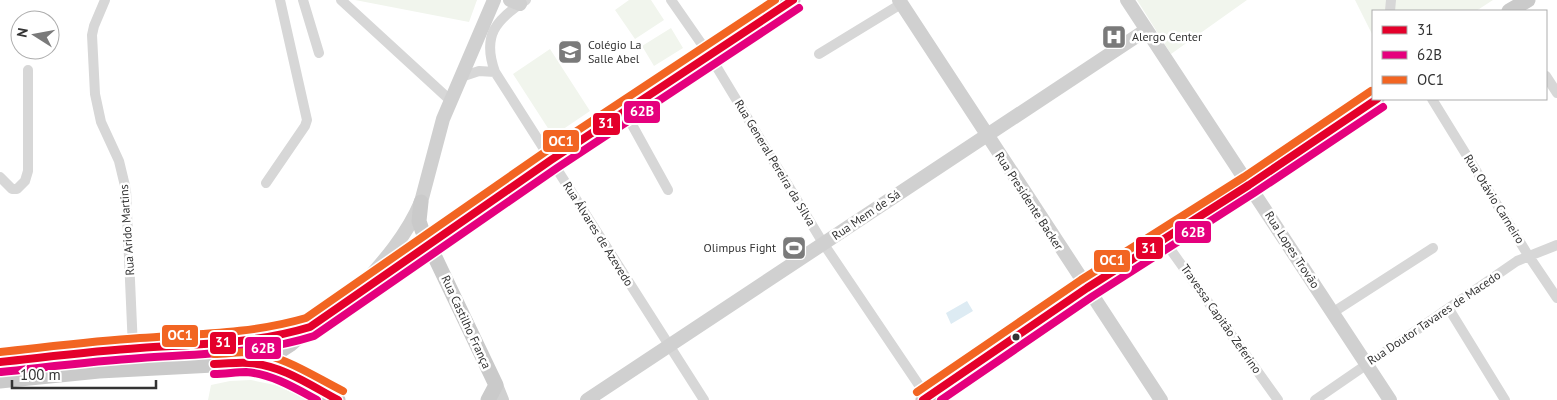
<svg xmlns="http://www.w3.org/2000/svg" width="1557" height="400" font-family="'PT Sans',sans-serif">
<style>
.green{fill:#f1f5ed}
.water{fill:#ddebf3}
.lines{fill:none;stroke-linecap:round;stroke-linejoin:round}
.street{stroke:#d7d7d7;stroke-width:10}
.secondary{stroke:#d0d0d0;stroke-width:14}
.primary{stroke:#cacaca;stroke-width:15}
.bus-1-casing{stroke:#fff;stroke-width:11}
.bus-2-casing{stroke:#fff;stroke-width:11}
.bus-3-casing{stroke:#fff;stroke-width:11}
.bus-1{stroke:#e4002b;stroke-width:8}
.bus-2{stroke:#e5007d;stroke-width:8}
.bus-3{stroke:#f26522;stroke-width:8}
.bus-dot{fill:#333;stroke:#fff;stroke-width:2}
.labels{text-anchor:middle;stroke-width:5;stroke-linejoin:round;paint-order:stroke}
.poi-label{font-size:12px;fill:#333;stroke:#fff;text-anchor:start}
.street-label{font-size:12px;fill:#333;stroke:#fff}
.line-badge{stroke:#fff;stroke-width:2}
.badge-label{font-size:14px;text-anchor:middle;font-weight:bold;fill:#fff}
</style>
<rect width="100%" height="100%" fill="#fff"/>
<!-- green -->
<path class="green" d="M355,0H477L469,22Z
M629,0H651L664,20L635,39L615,10Z
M1137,0H1247L1171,54Z
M1355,0H1493L1476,11H1373V36Z
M671,28L683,48L654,66L642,46Z
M550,49L590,111L553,136L513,74Z
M251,380L275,385L309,400H208L211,385L230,381Z"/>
<!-- water -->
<path class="water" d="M967,301L973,311L951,324L946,313Z"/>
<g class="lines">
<!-- street -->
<path class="street" d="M105,0L94,26L92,35L95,94L101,122L119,161L126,190L133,348
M303,0L319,53
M341,0L451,101
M526,0C495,20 482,36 495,72L704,400
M671,0L710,56L823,243L929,400
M1390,11L1391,0
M819,54L901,4
M1546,76L1557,93
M461,77L479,71L495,72
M1432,99L1528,255L1557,298
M625,112L668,190
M0,177L12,189H17L25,181L28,171V70
M266,183L305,126L307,120L280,0
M1163,239L1278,400
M1449,309L1505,400
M1332,313L1433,248
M1315,400L1517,261L1557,245"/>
<!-- secondary -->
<path class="secondary" d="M510,0L520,4
M899,0L1161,400
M1127,0L1390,400
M361,287C384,261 407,235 421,202L443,119L494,0
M496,385L502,400
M587,400L1146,30"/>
<!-- primary -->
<path class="primary" d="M1509,11L1528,0
M421,202L419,221L422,230L496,385L488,400
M0,362C48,357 96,351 144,348C197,344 255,346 306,328
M252,363L271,357L291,344L310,327L354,295L399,266L551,160L793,0
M0,381L99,371L252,363L280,370L338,400
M923,400L1087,288L1249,185L1377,99"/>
<defs>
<path id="bus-1" d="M0,362C47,357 93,351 140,348C198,344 254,344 310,327L551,160L793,0
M214,364C226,364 237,362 249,363C281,365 310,385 338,400
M923,400L1087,288L1249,185L1377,99"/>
<path id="bus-2" d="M1,372C48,367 94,361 141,358C199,354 257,354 314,336L557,168L799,8
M214,374C225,374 236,372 246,372C272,374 295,388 317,400
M941,400L1093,296L1254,193L1383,107"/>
<path id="bus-3" d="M0,352C47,347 93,341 140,338C196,334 251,334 306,318L545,152L775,0
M214,354C225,354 237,352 249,352C283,355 313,376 343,391
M917,392L1081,280L1244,177L1371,91"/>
</defs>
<!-- bus-1 casing -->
<use href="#bus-1" class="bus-1-casing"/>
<!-- bus-2 casing -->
<use href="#bus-2" class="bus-2-casing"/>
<!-- bus-3 casing -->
<use href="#bus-3" class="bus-3-casing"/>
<!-- bus-1 -->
<use href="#bus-1" class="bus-1"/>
<!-- bus-2 -->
<use href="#bus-2" class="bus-2"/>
<!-- bus-3 -->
<use href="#bus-3" class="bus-3"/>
</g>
<!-- icons -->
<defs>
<symbol id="hospital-square" viewBox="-11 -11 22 22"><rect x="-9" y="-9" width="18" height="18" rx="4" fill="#7a7a7a" stroke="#fff"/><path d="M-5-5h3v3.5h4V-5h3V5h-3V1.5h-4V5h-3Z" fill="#fff"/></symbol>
<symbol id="school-square" viewBox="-11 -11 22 22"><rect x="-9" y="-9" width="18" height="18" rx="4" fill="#7a7a7a" stroke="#fff"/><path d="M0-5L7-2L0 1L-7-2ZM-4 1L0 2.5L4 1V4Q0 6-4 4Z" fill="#fff"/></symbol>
<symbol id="stadium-square" viewBox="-11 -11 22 22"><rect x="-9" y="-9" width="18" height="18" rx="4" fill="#7a7a7a" stroke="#fff"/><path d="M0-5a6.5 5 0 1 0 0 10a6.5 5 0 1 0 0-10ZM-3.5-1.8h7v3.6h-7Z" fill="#fff"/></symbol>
</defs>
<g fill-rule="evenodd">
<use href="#hospital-square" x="1100" y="23" width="28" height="28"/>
<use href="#school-square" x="556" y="38" width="28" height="28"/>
<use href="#stadium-square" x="780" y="234" width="28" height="28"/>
</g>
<!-- markers -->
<circle class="bus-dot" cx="1016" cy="337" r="4.5"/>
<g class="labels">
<!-- poi labels -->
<g class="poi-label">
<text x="1132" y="41">Alergo Center</text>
<text x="588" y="49">Colégio La<tspan x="588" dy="14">Salle Abel</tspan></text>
<text x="776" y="252" text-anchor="end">Olimpus Fight</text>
</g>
<!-- street labels -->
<g class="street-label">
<text transform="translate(775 163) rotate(59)" y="4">Rua General Pereira da Silva</text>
<text transform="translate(1494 199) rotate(58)" y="4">Rua Otávio Carneiro</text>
<text transform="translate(1029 201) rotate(57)" y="4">Rua Presidente Backer</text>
<text transform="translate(866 215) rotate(-34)" y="4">Rua Mem de Sá</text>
<text transform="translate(127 230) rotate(-94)" y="4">Rua Arido Martins</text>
<text transform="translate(598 234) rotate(58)" y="4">Rua Álvares de Azevedo</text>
<text transform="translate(1292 250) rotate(57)" y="4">Rua Lopes Trovão</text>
<text transform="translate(1434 318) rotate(-34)" y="4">Rua Doutor Tavares de Macedo</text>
<text transform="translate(1221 319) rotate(55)" y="4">Travessa Capitão Zeferino</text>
<text transform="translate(466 322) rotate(65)" y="4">Rua Castilho França</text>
</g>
</g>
<g class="line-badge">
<rect x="623" y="100" width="38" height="24" rx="5" fill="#e5007d"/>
<rect x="592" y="112" width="29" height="24" rx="5" fill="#e4002b"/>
<rect x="542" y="129" width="38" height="24" rx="5" fill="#f26522"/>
<rect x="1174" y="220" width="38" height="24" rx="5" fill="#e5007d"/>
<rect x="1135" y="236" width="29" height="24" rx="5" fill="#e4002b"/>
<rect x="1093" y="249" width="38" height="24" rx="5" fill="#f26522"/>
<rect x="161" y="324" width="38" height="24" rx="5" fill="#f26522"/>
<rect x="209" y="331" width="28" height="24" rx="5" fill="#e4002b"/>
<rect x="244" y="336" width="38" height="24" rx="5" fill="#e5007d"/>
</g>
<g class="badge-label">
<text x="642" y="116">62B</text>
<text x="606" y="128">31</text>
<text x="561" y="146">OC1</text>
<text x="1193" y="237">62B</text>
<text x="1149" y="253">31</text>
<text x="1112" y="265">OC1</text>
<text x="180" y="340">OC1</text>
<text x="223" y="347">31</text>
<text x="263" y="353">62B</text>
</g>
<!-- legend -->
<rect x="1372" y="10" width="175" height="90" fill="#ffffff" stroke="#adadad"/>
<rect x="1382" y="26" width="25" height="8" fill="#e4002b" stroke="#adadad"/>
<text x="1417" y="35" font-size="15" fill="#333333">31</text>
<rect x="1382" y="51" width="25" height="8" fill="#e5007d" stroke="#adadad"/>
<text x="1417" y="60" font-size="15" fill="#333333">62B</text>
<rect x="1382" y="76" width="25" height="8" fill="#f26522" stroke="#adadad"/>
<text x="1417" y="85" font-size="15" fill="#333333">OC1</text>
<!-- north arrow -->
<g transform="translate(35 35) rotate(281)"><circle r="24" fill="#ffffff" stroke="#adadad"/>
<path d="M0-4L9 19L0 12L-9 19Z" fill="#7a7a7a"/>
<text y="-8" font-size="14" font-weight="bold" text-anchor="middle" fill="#333333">N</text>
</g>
<!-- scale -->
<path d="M12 380v8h144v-8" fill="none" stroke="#333333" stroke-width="2.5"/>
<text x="20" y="380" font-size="15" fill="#333333" stroke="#ffffff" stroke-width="4" paint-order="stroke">100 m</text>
</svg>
